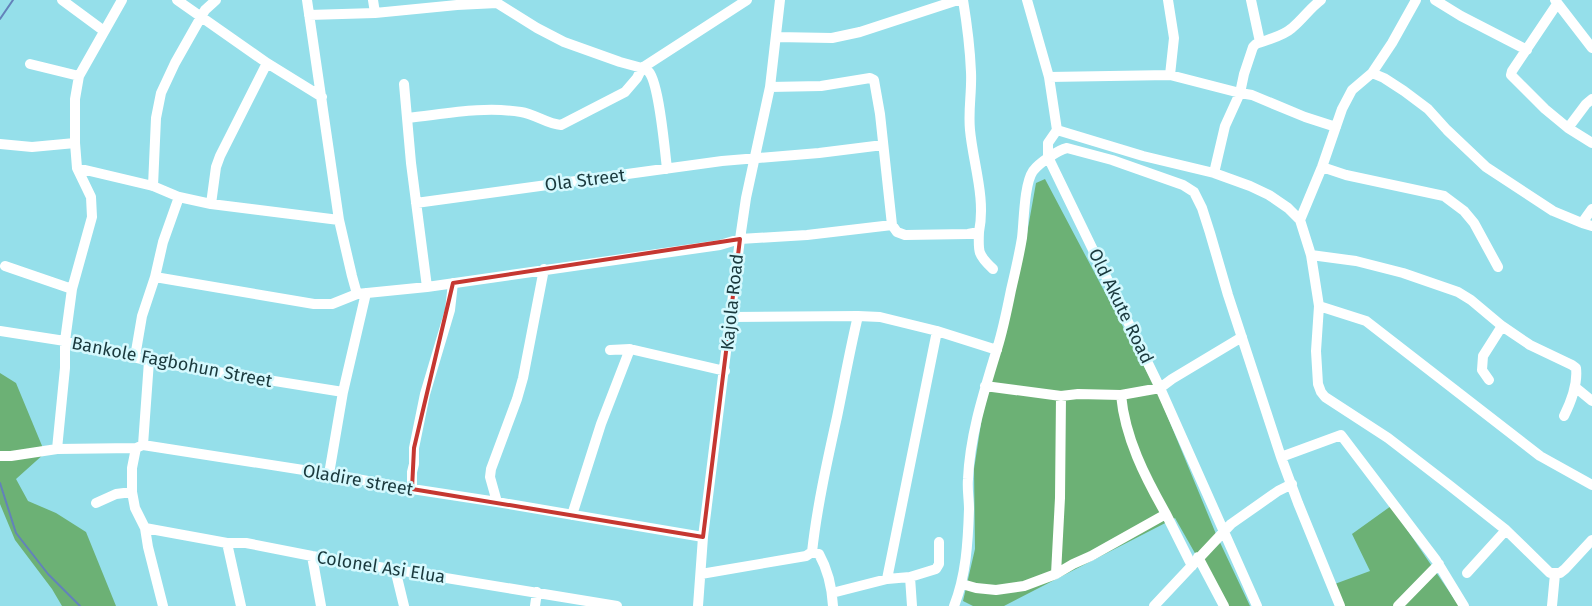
<svg xmlns="http://www.w3.org/2000/svg" width="1592" height="606" font-family="'Fira Sans',sans-serif">
<style>
.green{fill:#6cb175}
.lines{fill:none;stroke-linecap:round;stroke-linejoin:round}
.stream{stroke:#6382ba;stroke-width:2}
.minor{stroke:#fff;stroke-width:10}
.marked{fill:none;stroke:#c53731;stroke-width:4;stroke-linejoin:round}
.labels{text-anchor:middle;stroke-width:5;stroke-linejoin:round;paint-order:stroke}
.street-label{font-size:18px;fill:#1a393d;stroke:#d5f9fe}
</style>
<rect width="100%" height="100%" fill="#95dfea"/>
<!-- green -->
<path class="green" d="M1045,179L1157,391L1216,534L1250,606H1225L1175,518L1004,606H973L963,601L975,549L974,469L982,417L1025,245L1036,183Z
M0,373L16,383L45,453L16,479L28,501L56,513L86,532L116,606H62L52,589L15,540L0,504Z
M1391,506L1459,606H1340L1332,585L1370,571L1352,534Z"/>
<g class="lines">
<!-- stream -->
<path class="stream" d="M0,19L13,0
M0,483L16,533L48,574L80,606"/>
<!-- minor -->
<path class="minor" d="M62,0L104,31
M177,0L267,63
M307,0L339,220L352,276L357,294L332,304H314L155,277L163,242L179,197L211,204L339,220
M373,0L375,13
M1027,0L1049,77L1057,130L1048,143V157L1160,388L1257,606
M1168,0L1174,38L1170,75
M1251,0L1260,42
M1435,0L1461,16L1527,50
M1555,0L1592,48
M1557,4L1512,71L1511,75L1545,109L1568,128L1592,143
M309,15L375,13L457,5L497,3L537,28L564,42L620,62L642,68L747,0
M776,37L832,38L860,32L958,0
M30,64L79,76
M1372,73L1392,43L1416,0
M1049,77L1170,75L1240,93L1244,74L1253,47L1256,44C1268,39 1282,37 1292,28C1303,19 1310,8 1321,0
M404,84L411,163L427,287
M770,87L821,86L870,78L874,80L880,114L892,225
M407,118C445,114 483,106 521,112C535,114 547,124 561,125L625,92L637,78L642,68C643,68 648,71 649,72C659,84 665,151 667,169
M1568,128L1586,104L1592,99
M1057,130L1143,156L1214,173L1250,186L1269,195L1288,208L1300,220L1311,255L1319,306L1316,351L1318,384L1321,392L1325,397L1388,438L1449,485L1506,530L1550,573H1560L1565,569L1592,540
M0,144L32,147L75,143
M1322,167L1346,175L1444,196L1464,211L1474,223L1498,267
M77,168L153,186L179,197
M1214,173L1225,126L1240,93L1252,95L1305,117L1336,127
M153,186L156,118L161,93L175,63L205,10L216,0
M416,203L722,161L819,153L883,145
M211,204L216,167L220,156L267,63L322,97
M1300,220L1322,167L1342,109L1352,90L1372,73L1384,78L1404,91L1428,109L1447,130L1486,167L1553,211L1582,223L1592,209
M1582,223L1592,226
M979,232C978,252 978,255 993,269
M1311,255L1356,261L1403,273L1458,292L1471,300L1502,326L1530,345L1572,365L1576,368C1578,385 1571,402 1564,416
M5,266L72,289
M357,294L427,287L720,245L740,239L807,235L892,225L897,232L905,235L968,234L979,232C986,198 973,163 970,130C968,110 972,92 971,72C970,48 967,24 963,0
M1319,306L1366,321L1540,456L1592,485
M731,317L858,316L880,317L937,331L997,350
M0,331L65,341L149,361L343,392
M610,350L630,349L725,371
M135,357L142,316L155,277
M1489,380L1482,370L1483,356L1502,326
M985,386L1061,396L1078,394L1121,395C1125,438 1145,477 1166,514
M1575,387L1592,401
M1121,395L1160,388L1172,379L1242,337
M143,445L149,361
M136,448L132,468V492L135,508L145,528L148,547L163,606
M57,449L65,368V341L72,289L92,217L91,197L77,168L75,143V99L79,76L122,0
M0,456H11L57,449L136,448L143,445L329,474L412,489L497,502L703,537
M1281,457L1341,435L1436,560L1464,606
M329,474L343,392L366,293
M412,489V472L414,464V448L425,394L450,310L453,283
M497,502L490,477L491,469L517,399L523,378L544,269
M96,503L116,494L132,492
M572,515L601,424L630,349
M145,528L227,543H246L312,556L617,606
M227,543L241,606
M812,552C817,507 827,462 837,417C844,383 850,349 858,316
M312,556L321,606
M1198,557L1224,606
M395,569L404,606
M1467,573L1506,530
M701,574L806,556L812,552L819,554C828,570 832,588 833,606
M1056,574L1060,498L1061,396
M910,577L936,569L939,564V542
M887,579L937,331
M962,584L976,588L996,590L1024,586L1056,574L1073,564L1091,556L1166,514L1192,566
M832,593L887,579L910,577L912,606
M535,606L537,592
M698,606L703,537L740,239L746,198L770,87L780,0
M954,606C966,576 968,542 969,509C969,499 967,489 968,479C970,434 984,392 997,349C1003,330 1007,310 1011,290C1015,273 1019,256 1022,238C1024,222 1024,184 1033,171C1039,163 1058,150 1067,148L1112,160L1183,185L1194,192L1202,208L1210,233L1228,295L1281,457L1298,503L1340,606
M1154,606L1231,524L1278,491L1292,484
M1398,606L1439,564
M1552,606L1555,574"/>
</g>
<!-- marked area -->
<path class="marked" d="M740,239L703,537L412,489L414,448L453,283Z"/>
<g class="labels">
<!-- street labels -->
<g class="street-label">
<text transform="translate(585 180) rotate(-7)" y="6">Ola Street</text>
<text transform="translate(732 302) rotate(-84)" y="6">Kajola Road</text>
<text transform="translate(1121 306) rotate(64)" y="6">Old Akute Road</text>
<text transform="translate(172 362) rotate(11)" y="6">Bankole Fagbohun Street</text>
<text transform="translate(358 480) rotate(10)" y="6">Oladire street</text>
<text transform="translate(381 567) rotate(9)" y="6">Colonel Asi Elua</text>
</g>
</g>
</svg>
